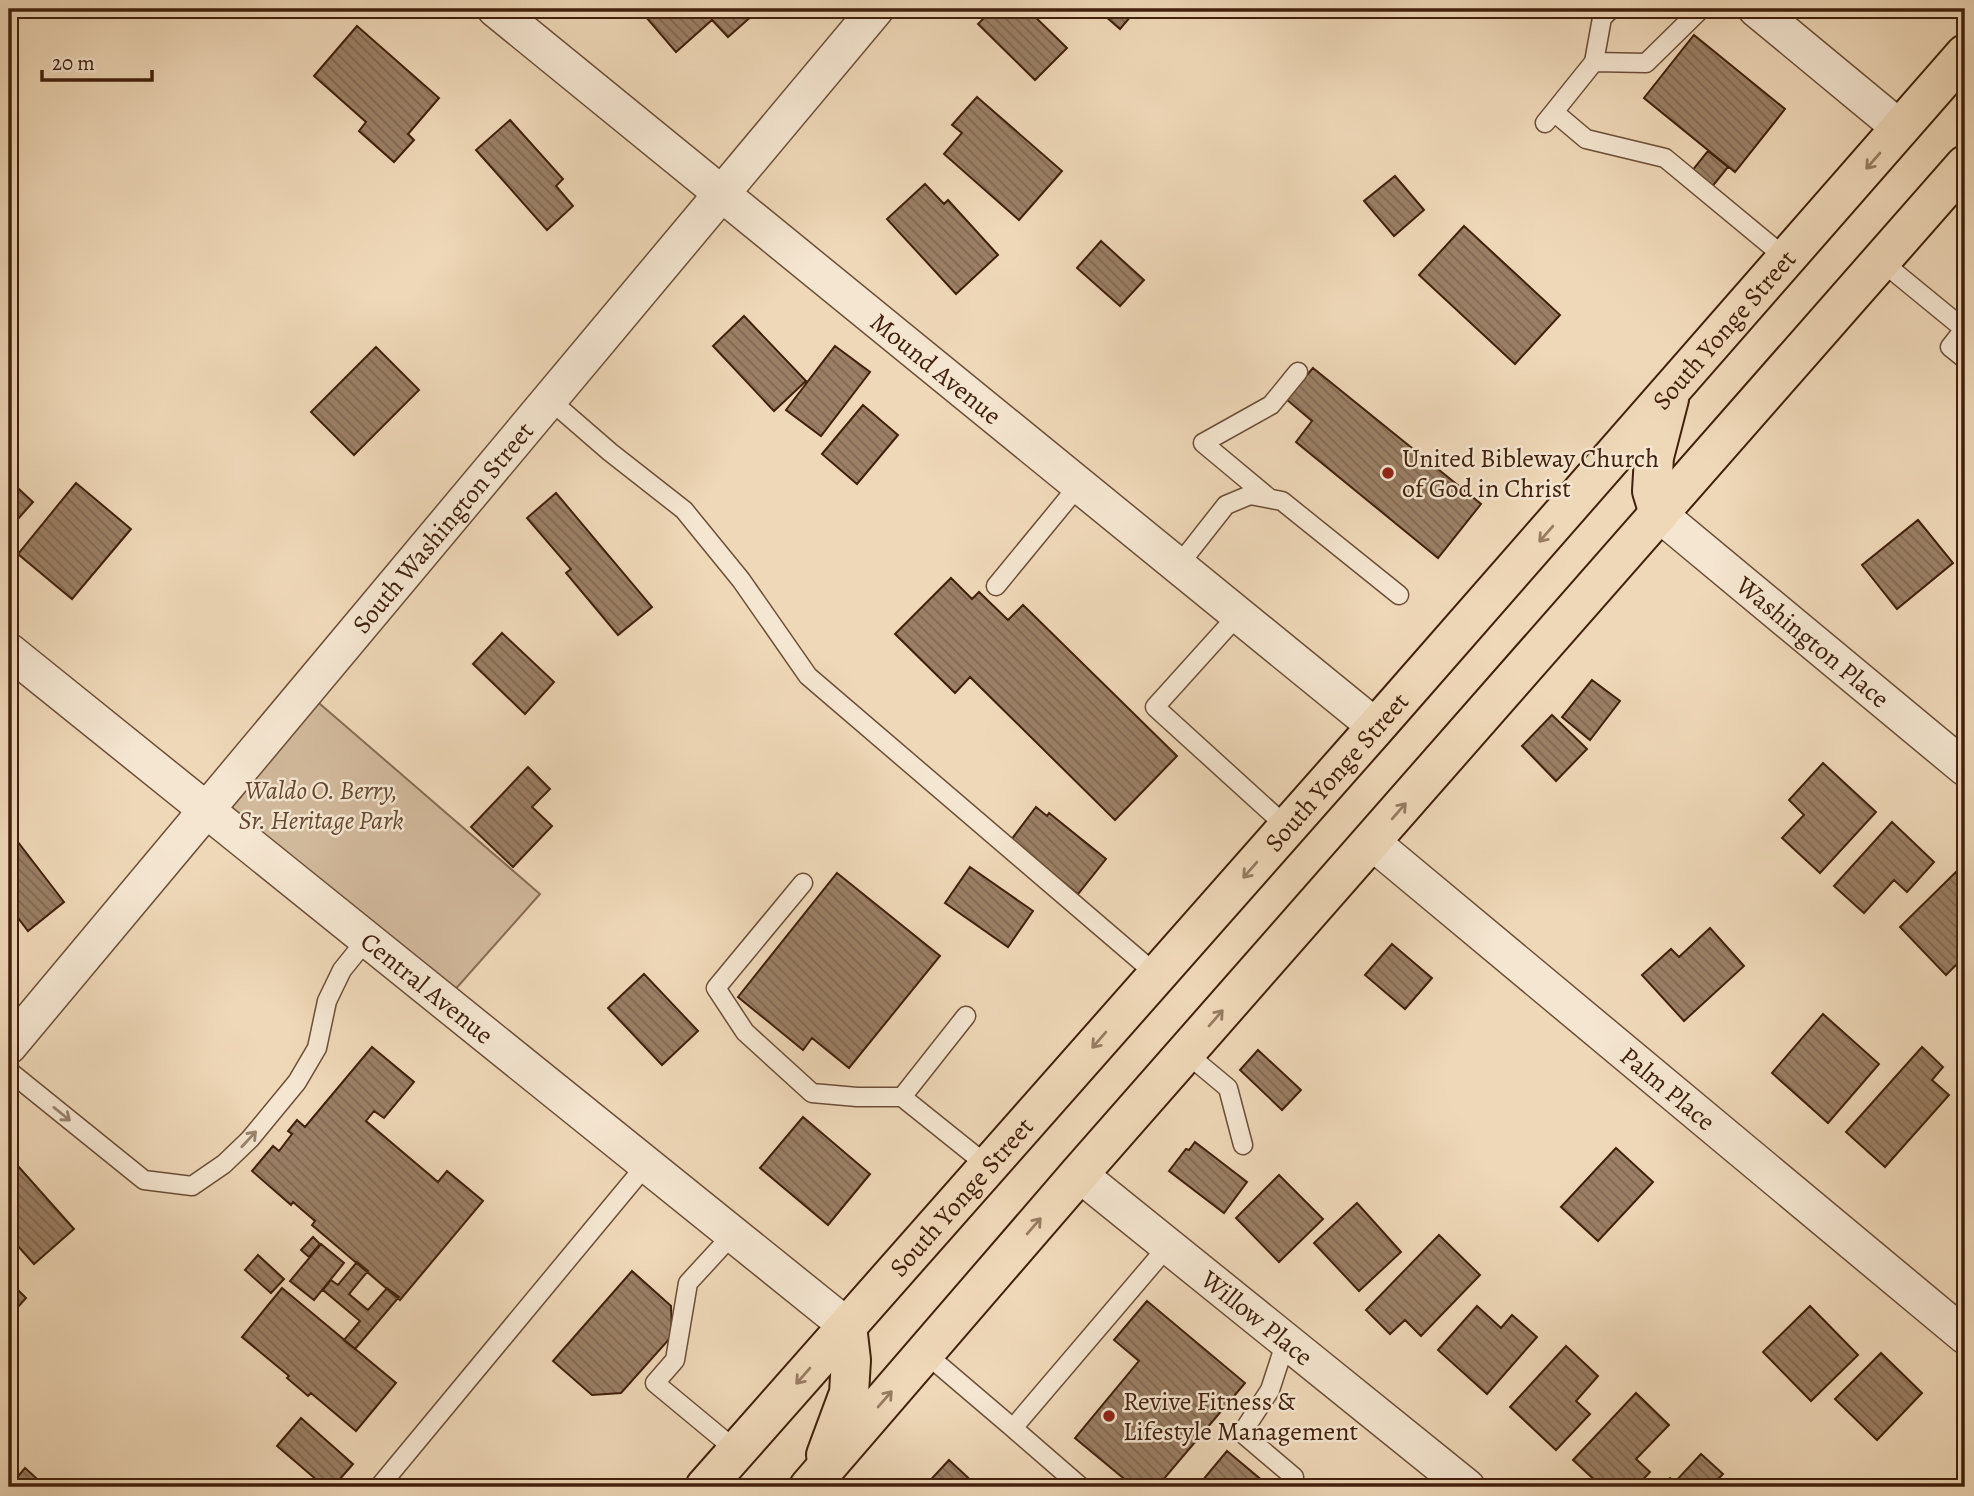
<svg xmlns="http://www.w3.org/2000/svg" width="1974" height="1496" font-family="Alegreya,serif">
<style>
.green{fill:#d1b99b;stroke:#896c54;stroke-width:2}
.building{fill:url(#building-back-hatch);stroke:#41200c;stroke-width:2}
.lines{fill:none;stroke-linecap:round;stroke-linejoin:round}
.service-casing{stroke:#6c4e37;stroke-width:21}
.minor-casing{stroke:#6c4e37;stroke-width:38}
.primary-casing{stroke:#41200c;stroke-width:42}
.service{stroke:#f5e6d1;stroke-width:18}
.minor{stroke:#f5e6d1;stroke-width:35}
.primary{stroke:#efd8b8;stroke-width:38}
.oneway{stroke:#987c62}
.oneway2{stroke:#9b836e}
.poi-dot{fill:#8f2418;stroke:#f5e6d1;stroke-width:2.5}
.labels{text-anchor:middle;stroke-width:5;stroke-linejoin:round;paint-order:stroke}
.street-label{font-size:26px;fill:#41200c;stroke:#f5e6d1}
.poi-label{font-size:26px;fill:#41200c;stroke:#f5e6d1;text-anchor:start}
.park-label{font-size:26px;font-style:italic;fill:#654630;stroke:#f5e6d1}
</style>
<defs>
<pattern id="building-back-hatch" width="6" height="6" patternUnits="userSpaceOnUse" patternTransform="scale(1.75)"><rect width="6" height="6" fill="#9b8065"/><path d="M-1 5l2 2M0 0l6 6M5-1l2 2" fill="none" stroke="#806852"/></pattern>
</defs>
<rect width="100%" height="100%" fill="#efd8b8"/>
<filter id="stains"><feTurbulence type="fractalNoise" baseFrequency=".00286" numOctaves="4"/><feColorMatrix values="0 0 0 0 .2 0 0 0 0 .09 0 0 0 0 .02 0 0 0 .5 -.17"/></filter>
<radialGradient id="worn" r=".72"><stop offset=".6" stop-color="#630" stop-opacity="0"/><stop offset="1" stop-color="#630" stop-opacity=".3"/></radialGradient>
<!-- green -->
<path class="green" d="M305,691L540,894L444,1002L206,810Z"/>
<!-- building -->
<path class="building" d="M641,9H748L753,15L728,37L712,20L676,52L640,10Z
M993,9H1027L1067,48L1035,80L978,24Z
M1097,9H1137L1120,29Z
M357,26L439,98L408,134L414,140L394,162L359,131L366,122L314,76Z
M1694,35L1785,109L1735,172L1644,98Z
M977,97L1062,171L1019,220L944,154L962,133L952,125Z
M510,120L563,179L556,186L573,206L547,230L476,150Z
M1708,151L1728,167L1707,193L1688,176Z
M1395,176L1424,210L1394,236L1364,201Z
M925,184L944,204L948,200L998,255L956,294L887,219Z
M1464,226L1560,315L1515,364L1419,275Z
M1101,241L1144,280L1120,306L1077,268Z
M744,316L806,381L774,411L713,346Z
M835,346L870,372L821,436L786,410Z
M376,347L419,390L354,455L311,412Z
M1313,368L1481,504L1438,558L1296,442L1312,421L1286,399Z
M863,405L898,435L857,484L822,454Z
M9,480L33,502L9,529Z
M76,483L131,529L72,599L18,554Z
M556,493L652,607L618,635L566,573L571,569L527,518Z
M1918,520L1953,563L1897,609L1862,565Z
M951,578L972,599L979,592L1008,620L1023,605L1177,756L1115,820L970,677L955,693L895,634Z
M502,633L554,682L525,714L473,664Z
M1592,680L1620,701L1590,740L1562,717Z
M1552,715L1587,749L1556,781L1522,746Z
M1823,763L1876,812L1820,873L1782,838L1804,815L1789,800Z
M528,767L550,789L532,807L552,826L513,867L471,827Z
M1036,807L1047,816L1049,813L1106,859L1078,894L1011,840Z
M1892,822L1934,862L1907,892L1894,880L1864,913L1834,886Z
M11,833L64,902L28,931L9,906V835Z
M970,867L1033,911L1008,947L945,903Z
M1957,871L1965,879V956L1946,975L1900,927Z
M837,873L940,956L849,1068L812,1038L803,1050L738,997Z
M1710,928L1744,966L1684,1021L1642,975L1671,949L1679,957Z
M1392,944L1432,978L1405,1009L1365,975Z
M644,974L698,1031L662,1065L608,1008Z
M1823,1014L1879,1064L1828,1123L1772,1073Z
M372,1047L414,1082L384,1118L374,1111L366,1121L438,1182L447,1171L483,1201L400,1300L312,1225L315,1221L293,1202L291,1205L252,1171L273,1146L279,1151L292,1134L288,1131L297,1120L305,1127Z
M1922,1047L1943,1067L1932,1080L1949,1095L1885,1167L1846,1132Z
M1258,1050L1301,1090L1282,1110L1240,1070Z
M803,1117L870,1174L828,1225L760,1168Z
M1195,1142L1247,1182L1224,1213L1169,1171L1186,1149L1189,1150Z
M1616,1148L1653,1182L1598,1241L1561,1207Z
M9,1156L74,1229L34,1264L9,1236Z
M1279,1175L1323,1219L1279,1262L1236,1218Z
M1357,1203L1401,1252L1359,1291L1314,1243Z
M1439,1235L1480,1275L1421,1336L1405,1320L1390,1334L1366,1310Z
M313,1237L320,1244L309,1257L301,1250Z
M321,1244L344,1263L314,1300L290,1281Z
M258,1255L284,1279L271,1293L245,1270Z
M357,1262L368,1271L349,1294L368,1310L387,1288L399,1297L355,1349L344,1340L360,1321L323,1290L331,1280L338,1285Z
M632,1271L671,1306L672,1336L621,1393L592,1395L553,1361Z
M9,1281L26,1298L9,1317Z
M282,1288L396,1383L356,1431L311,1393L308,1396L287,1378L289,1376L242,1337Z
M1147,1301L1245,1383L1157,1487H1134L1075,1438L1139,1361L1114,1340Z
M1477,1306L1501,1328L1512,1315L1537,1337L1487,1394L1438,1350Z
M1810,1306L1858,1355L1811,1401L1763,1352Z
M1566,1346L1598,1376L1576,1401L1590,1414L1556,1450L1510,1407Z
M1881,1353L1922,1393L1877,1440L1835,1399Z
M1636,1393L1669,1425L1636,1459L1650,1472L1636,1487H1602L1573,1460Z
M301,1418L353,1464L333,1487H325L277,1446Z
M1227,1451L1270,1487H1197Z
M1701,1454L1723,1474L1710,1487H1661L1670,1478L1675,1482Z
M949,1460L978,1487H924Z
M25,1468L46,1487H9Z"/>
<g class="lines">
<defs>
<path id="service" d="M1594,62L1646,63L1701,9
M1554,112L1586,139L1665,158L1787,259
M1545,123L1594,62L1602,18L1611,9
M1881,261L1964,329
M1965,328L1950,347L1965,359
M550,400L610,452L684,510L741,580L808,676L1157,975
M1269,498L1203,443L1271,405L1298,372
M1178,566L1226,505L1250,495L1282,501L1399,595
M996,586L1079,485
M1238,615L1155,707L1287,827
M803,883L716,988L745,1032L812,1093L857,1097H902
M966,1016L902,1097L988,1166
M1186,1053L1228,1088L1243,1145
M9,1071L144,1180L192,1186L224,1164L250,1139L297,1082L317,1048L327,1001L342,970L367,939
M733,1234L688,1283L675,1360L655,1383L737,1451
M1286,1341L1270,1390L1242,1433L1294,1477
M925,1353L1013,1428L1168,1246
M1013,1428L1081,1487
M379,1487L646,1165"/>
<g id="minor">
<path id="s1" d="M495,9L1376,727"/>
<path d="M1756,9L1901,129"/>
<path id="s2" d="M1659,514L1965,768"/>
<path id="s3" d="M9,651L847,1326"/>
<path id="s4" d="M1372,842L1965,1336"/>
<path id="s5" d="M9,1046L876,9"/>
<path id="s6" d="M1079,1174L1467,1487"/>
</g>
<g id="primary">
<path d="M1659,514L1652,491L1654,457L1669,399"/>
<path d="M826,1455L849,1393L851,1360L847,1326"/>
<path id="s7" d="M705,1487L1376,727L1965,54"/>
<path d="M809,1487L1079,1174L1965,165"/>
</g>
</defs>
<!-- service casing -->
<use href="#service" class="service-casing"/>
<!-- minor casing -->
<use href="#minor" class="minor-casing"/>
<!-- primary casing -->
<use href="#primary" class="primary-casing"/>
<!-- service -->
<use href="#service" class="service"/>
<!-- minor -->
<use href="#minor" class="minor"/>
<!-- primary -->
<use href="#primary" class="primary"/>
</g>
<!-- one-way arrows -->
<defs><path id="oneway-shaft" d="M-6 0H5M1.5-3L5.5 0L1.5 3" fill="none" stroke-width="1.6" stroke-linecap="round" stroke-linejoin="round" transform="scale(1.75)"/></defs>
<g class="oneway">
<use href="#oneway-shaft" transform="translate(1873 161) rotate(131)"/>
<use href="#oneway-shaft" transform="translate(1546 534) rotate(131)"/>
<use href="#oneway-shaft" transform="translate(1399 811) rotate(-49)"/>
<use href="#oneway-shaft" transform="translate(1250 870) rotate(131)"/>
<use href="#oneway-shaft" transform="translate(1216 1018) rotate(-49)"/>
<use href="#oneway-shaft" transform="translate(1099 1040) rotate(131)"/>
<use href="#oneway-shaft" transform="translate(1034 1226) rotate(-49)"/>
<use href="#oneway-shaft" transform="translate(803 1376) rotate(131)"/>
<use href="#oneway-shaft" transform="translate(885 1399) rotate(-49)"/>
</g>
<g class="oneway2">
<use href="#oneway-shaft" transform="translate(62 1114) rotate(39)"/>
<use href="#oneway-shaft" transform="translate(249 1139) rotate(-47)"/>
</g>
<!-- markers -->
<g class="poi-dot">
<circle cx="1388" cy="473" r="7"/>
<circle cx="1109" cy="1416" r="7"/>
</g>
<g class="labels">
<!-- street labels -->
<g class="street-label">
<text dy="9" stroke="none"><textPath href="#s7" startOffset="1542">South Yonge Street</textPath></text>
<text dy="9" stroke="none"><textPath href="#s1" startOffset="569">Mound Avenue</textPath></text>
<text dy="9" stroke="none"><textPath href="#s5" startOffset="676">South Washington Street</textPath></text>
<text dy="9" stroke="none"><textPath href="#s2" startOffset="200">Washington Place</textPath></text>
<text dy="9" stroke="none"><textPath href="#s7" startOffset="954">South Yonge Street</textPath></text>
<text dy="9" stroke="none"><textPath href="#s3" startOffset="537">Central Avenue</textPath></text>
<text dy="9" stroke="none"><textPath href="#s4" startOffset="385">Palm Place</textPath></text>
<text dy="9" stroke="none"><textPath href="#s7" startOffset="387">South Yonge Street</textPath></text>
<text dy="9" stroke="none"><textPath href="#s6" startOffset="229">Willow Place</textPath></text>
</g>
<!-- poi labels -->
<g class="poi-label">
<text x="1402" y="467">United Bibleway Church<tspan x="1402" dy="30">of God in Christ</tspan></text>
<text x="1123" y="1410">Revive Fitness &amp;<tspan x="1123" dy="30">Lifestyle Management</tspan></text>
</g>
<!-- park labels -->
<g class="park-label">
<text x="321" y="799">Waldo O. Berry,<tspan x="321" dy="30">Sr. Heritage Park</tspan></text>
</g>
</g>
<!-- margin -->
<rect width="1974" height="1496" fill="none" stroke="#efd8b8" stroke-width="35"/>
<rect x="10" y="10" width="1953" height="1475" fill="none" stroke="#41200c" stroke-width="3.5"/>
<rect x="18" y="18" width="1939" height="1461" fill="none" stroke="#41200c" stroke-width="2"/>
<!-- scale -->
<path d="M42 70v10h110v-10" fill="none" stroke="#41200c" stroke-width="3.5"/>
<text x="52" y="70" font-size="21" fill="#41200c" stroke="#f5e6d1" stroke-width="5" paint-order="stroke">20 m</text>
<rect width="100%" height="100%" filter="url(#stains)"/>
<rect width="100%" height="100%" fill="url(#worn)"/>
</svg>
